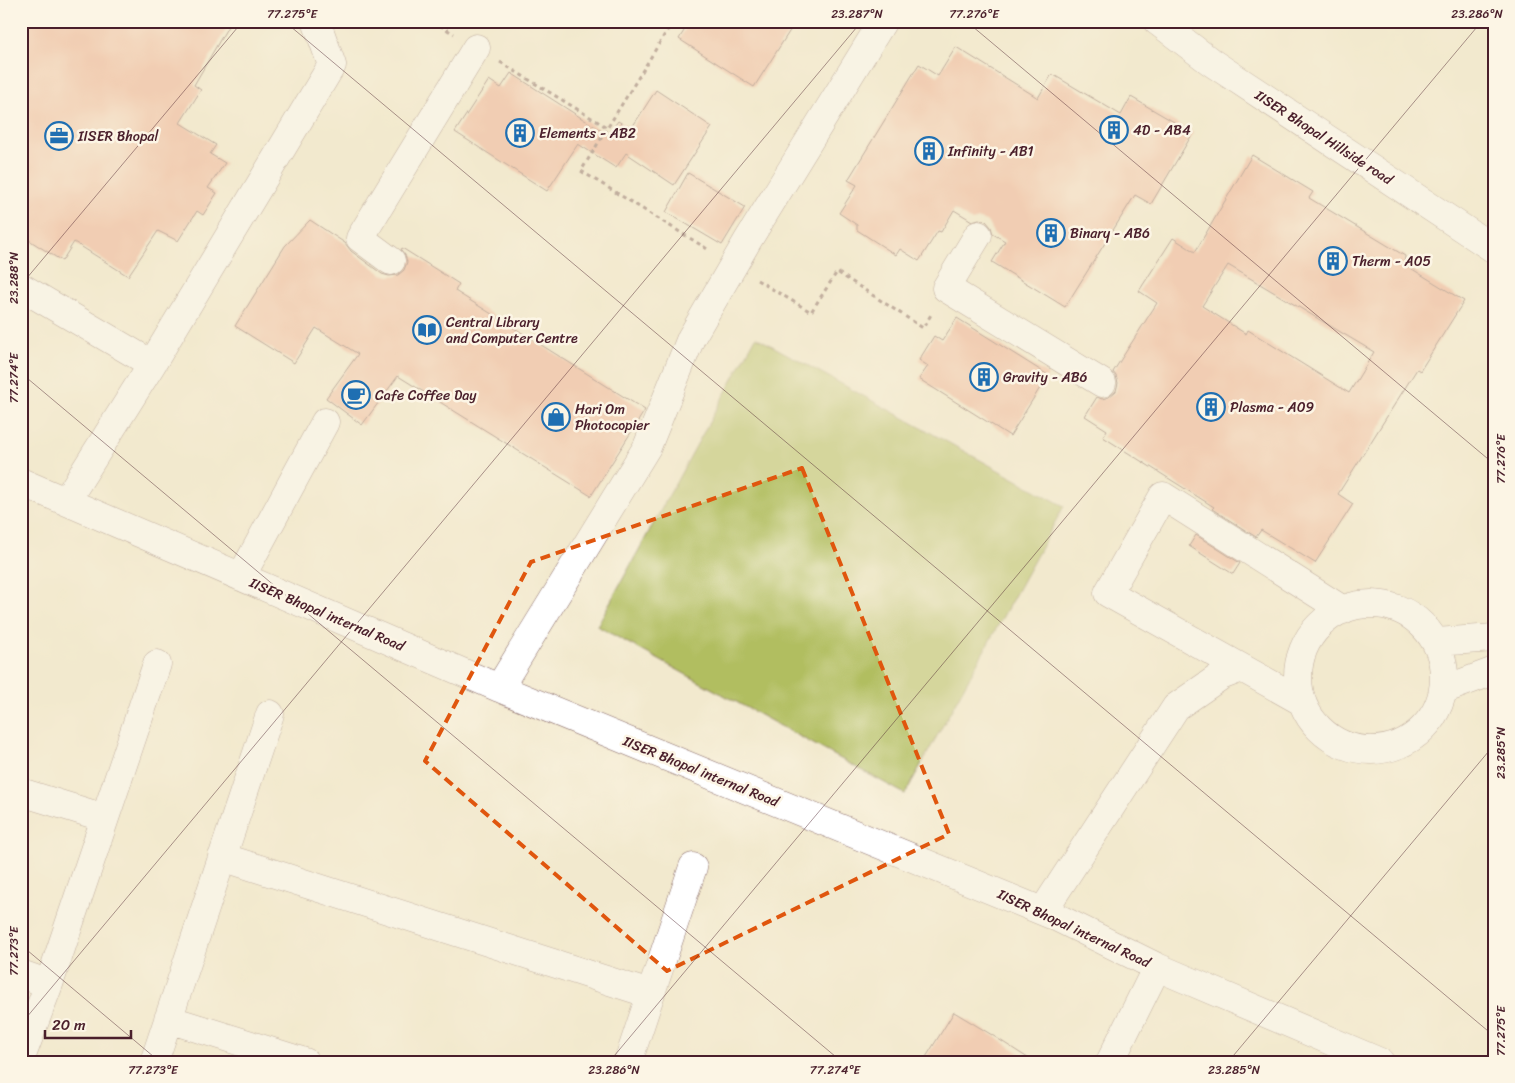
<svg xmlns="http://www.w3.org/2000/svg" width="1515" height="1083" font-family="Sriracha,sans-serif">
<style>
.green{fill:#b1be60;stroke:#7e6e46}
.building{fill:#f0ac92;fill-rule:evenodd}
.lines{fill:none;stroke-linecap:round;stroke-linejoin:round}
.minor-casing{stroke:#856664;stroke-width:29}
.path{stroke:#856664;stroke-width:3;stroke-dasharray:4 4;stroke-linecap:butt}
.minor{stroke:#fff;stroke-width:28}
.marked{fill:none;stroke:#e0560e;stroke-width:4;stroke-dasharray:10 6;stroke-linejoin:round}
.ticks{fill:none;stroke:#4a1f2b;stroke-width:1;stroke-opacity:0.45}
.labels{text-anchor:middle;stroke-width:5;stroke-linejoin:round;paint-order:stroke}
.poi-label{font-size:14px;fill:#4a1f2b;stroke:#fcf5e5;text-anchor:start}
.street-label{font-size:14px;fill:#4a1f2b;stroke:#fcf5e5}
.neatline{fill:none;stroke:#4a1f2b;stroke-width:2}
.ticks-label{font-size:12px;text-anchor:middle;fill:#4a1f2b}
</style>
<rect width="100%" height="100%" fill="#fcf5e5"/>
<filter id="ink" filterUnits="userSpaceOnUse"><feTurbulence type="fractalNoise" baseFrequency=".02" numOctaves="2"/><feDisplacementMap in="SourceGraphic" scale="10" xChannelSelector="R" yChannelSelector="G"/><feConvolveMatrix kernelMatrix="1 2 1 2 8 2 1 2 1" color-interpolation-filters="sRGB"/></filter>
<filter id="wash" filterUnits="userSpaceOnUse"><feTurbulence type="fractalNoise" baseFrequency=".0096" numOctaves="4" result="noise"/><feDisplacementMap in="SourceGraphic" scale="20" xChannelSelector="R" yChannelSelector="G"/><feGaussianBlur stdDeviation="1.12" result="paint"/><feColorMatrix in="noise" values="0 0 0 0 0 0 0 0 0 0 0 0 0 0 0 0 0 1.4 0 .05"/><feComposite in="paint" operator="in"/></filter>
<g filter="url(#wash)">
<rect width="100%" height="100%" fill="#f2e9ce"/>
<!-- green -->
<path class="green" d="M756,337L1064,506L905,794L597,626Z"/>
<g id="blocks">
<!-- building -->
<path class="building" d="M21,21H231L194,85L201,90L180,123L216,145L210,154L225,163L208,188L217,193L203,215L197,211L178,241L158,231L128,276L74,242L62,261L21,235Z
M690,21H796L754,87L679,39Z
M956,47L1038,98L1052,74L1121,115L1131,97L1193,133L1151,204L1135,195L1065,307L992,262L1005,241L993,234L991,227L986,221L979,219L972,221L954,210L941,232L938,231L919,261L900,249L896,255L857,230V225L839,213L857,185L848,180L919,64L938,76Z
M511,73L608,135L618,121L631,129L656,90L712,127L674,185L626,153L616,168L578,144L547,191L455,132L489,80L501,88Z
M1252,155L1313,192L1309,198L1405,256L1404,264L1464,301L1420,371L1417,369L1338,494L1353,504L1315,563L1261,530L1256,537L1212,509L1214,507L1103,437L1107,430L1085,416L1097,397L1102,399L1109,397L1116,391L1118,383L1116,376L1113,372L1157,303L1139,291L1173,238L1195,252ZM1228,265L1374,352L1349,393L1248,330L1246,334L1202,306Z
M688,173L745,207L722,245L666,212Z
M310,220L345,243L351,251L382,274L389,276L398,275L404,270L407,262L405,255L401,250L402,248L459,284L455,291L645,410L591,496L398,376L362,425L326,398L358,354L316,328L294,363L235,326L285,246Z
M957,318L1048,375L1010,436L919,379L928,366L919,360L934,336L942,341Z
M1196,535L1240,563L1233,574L1189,546Z
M954,1012L992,1035L1034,1062H923Z"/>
</g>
</g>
<g filter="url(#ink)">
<use href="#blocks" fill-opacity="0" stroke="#856664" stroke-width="1"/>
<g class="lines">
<defs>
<path id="minor" d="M1157,21L1211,62L1494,249
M978,235L946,288L1102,383
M391,261L360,238L476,48
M21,287L152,364
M21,482L499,688L1054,916L1157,967L1380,1062
M66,501L152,364L332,65L316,21
M241,577L325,422
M1298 677a73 73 0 1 1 146 0a73 73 0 1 1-146 0Z
M1436,642L1494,638
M499,688L647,447L691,338L748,240L883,21
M1443,690L1494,671
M1301,701L1108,593L1163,496L1343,610
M21,792L105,818
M222,857L650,994
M1043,911L1176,707L1221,676L1242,668
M21,974L49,984
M168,1019L305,1062
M21,1058L49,984L157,664
M154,1062L270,714
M628,1062L693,867
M1110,1062L1157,967"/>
</defs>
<!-- minor casing -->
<use href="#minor" class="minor-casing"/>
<!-- path -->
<path class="path" d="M433,21L454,34
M673,21L581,171L709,250
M500,62L608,128
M757,280L811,312L837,272L923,328L932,313"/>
<!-- minor -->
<use href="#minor" class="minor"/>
</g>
</g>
<!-- marked area -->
<path d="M0 0H1515V1083H0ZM802,468L949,834L667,971L425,761L531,562Z" fill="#f2e9ce" fill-opacity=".55" fill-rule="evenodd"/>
<path class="marked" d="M802,468L949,834L667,971L425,761L531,562Z"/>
<!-- ticks -->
<path class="ticks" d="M284,21L1494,1036M966,21L1494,464M21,285L243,21M21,373L842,1062M21,945L160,1062M21,1024L862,21M609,1062L1482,21M1228,1062L1494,745"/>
<!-- icons -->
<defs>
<symbol id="building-ring" viewBox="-11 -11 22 22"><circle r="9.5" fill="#fcf5e5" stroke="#1f6fb2" stroke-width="1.5"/><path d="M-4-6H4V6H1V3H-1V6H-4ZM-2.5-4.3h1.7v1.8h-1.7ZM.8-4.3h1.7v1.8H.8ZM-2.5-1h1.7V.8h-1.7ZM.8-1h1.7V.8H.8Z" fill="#1f6fb2"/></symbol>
<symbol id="office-ring" viewBox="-11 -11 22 22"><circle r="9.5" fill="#fcf5e5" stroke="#1f6fb2" stroke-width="1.5"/><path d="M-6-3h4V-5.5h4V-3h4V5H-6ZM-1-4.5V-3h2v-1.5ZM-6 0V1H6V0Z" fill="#1f6fb2"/></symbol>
<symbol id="library-ring" viewBox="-11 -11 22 22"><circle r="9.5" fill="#fcf5e5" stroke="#1f6fb2" stroke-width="1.5"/><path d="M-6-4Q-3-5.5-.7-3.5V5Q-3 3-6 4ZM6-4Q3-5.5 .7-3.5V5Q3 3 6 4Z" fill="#1f6fb2"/></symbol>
<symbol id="cafe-ring" viewBox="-11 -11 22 22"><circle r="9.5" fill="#fcf5e5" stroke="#1f6fb2" stroke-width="1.5"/><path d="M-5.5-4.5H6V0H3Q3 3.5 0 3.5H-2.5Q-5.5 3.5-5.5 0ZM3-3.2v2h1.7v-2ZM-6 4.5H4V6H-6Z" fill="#1f6fb2"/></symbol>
<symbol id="shop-ring" viewBox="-11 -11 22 22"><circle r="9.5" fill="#fcf5e5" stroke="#1f6fb2" stroke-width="1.5"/><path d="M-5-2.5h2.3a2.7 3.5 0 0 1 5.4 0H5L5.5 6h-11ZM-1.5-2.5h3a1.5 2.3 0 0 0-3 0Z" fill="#1f6fb2"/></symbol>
</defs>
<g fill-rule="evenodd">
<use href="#building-ring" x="1098" y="114" width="32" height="32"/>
<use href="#building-ring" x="504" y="117" width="32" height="32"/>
<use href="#office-ring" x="43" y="120" width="32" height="32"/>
<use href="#building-ring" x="913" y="135" width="32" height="32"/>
<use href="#building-ring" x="1035" y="217" width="32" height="32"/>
<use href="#building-ring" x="1317" y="245" width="32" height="32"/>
<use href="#library-ring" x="411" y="314" width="32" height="32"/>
<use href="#building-ring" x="968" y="361" width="32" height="32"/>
<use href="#cafe-ring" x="340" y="379" width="32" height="32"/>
<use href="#building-ring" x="1195" y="391" width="32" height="32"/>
<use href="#shop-ring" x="540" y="401" width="32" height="32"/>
</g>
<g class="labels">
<!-- poi labels -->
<g class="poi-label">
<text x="1133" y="135">4D - AB4</text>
<text x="539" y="138">Elements - AB2</text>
<text x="78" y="141">IISER Bhopal</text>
<text x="948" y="156">Infinity - AB1</text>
<text x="1070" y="238">Binary - AB6</text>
<text x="1352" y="266">Therm - A05</text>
<text x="446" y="327">Central Library<tspan x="446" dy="16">and Computer Centre</tspan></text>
<text x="1003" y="382">Gravity - AB6</text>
<text x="375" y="400">Cafe Coffee Day</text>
<text x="1230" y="412">Plasma - A09</text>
<text x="575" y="414">Hari Om<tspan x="575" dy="16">Photocopier</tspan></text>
</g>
<!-- street labels -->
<g class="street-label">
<text transform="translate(1324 137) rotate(33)" y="5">IISER Bhopal Hillside road</text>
<text transform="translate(327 614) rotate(23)" y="5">IISER Bhopal internal Road</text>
<text transform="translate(701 771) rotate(22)" y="5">IISER Bhopal internal Road</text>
<text transform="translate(1074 928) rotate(25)" y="5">IISER Bhopal internal Road</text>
</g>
</g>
<!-- margin -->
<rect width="1515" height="1083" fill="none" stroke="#fcf5e5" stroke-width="55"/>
<!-- scale -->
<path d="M45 1030v8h86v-8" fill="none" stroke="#4a1f2b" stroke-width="2.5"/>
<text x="52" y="1030" font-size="15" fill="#4a1f2b" stroke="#fcf5e5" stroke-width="4" paint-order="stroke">20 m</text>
<rect x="28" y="28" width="1460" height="1028" class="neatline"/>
<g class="ticks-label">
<text x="292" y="18">77.275°E</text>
<text x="857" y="18">23.287°N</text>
<text x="974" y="18">77.276°E</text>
<text x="1477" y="18">23.286°N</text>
<text transform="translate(14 278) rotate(-90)" y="4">23.288°N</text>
<text transform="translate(14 378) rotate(-90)" y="4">77.274°E</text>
<text transform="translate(1501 459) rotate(-90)" y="4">77.276°E</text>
<text transform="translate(1501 753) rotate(-90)" y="4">23.285°N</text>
<text transform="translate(14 951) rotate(-90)" y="4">77.273°E</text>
<text transform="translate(1501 1031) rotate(-90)" y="4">77.275°E</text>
<text x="153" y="1074">77.273°E</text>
<text x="614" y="1074">23.286°N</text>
<text x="835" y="1074">77.274°E</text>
<text x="1234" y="1074">23.285°N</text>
</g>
</svg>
